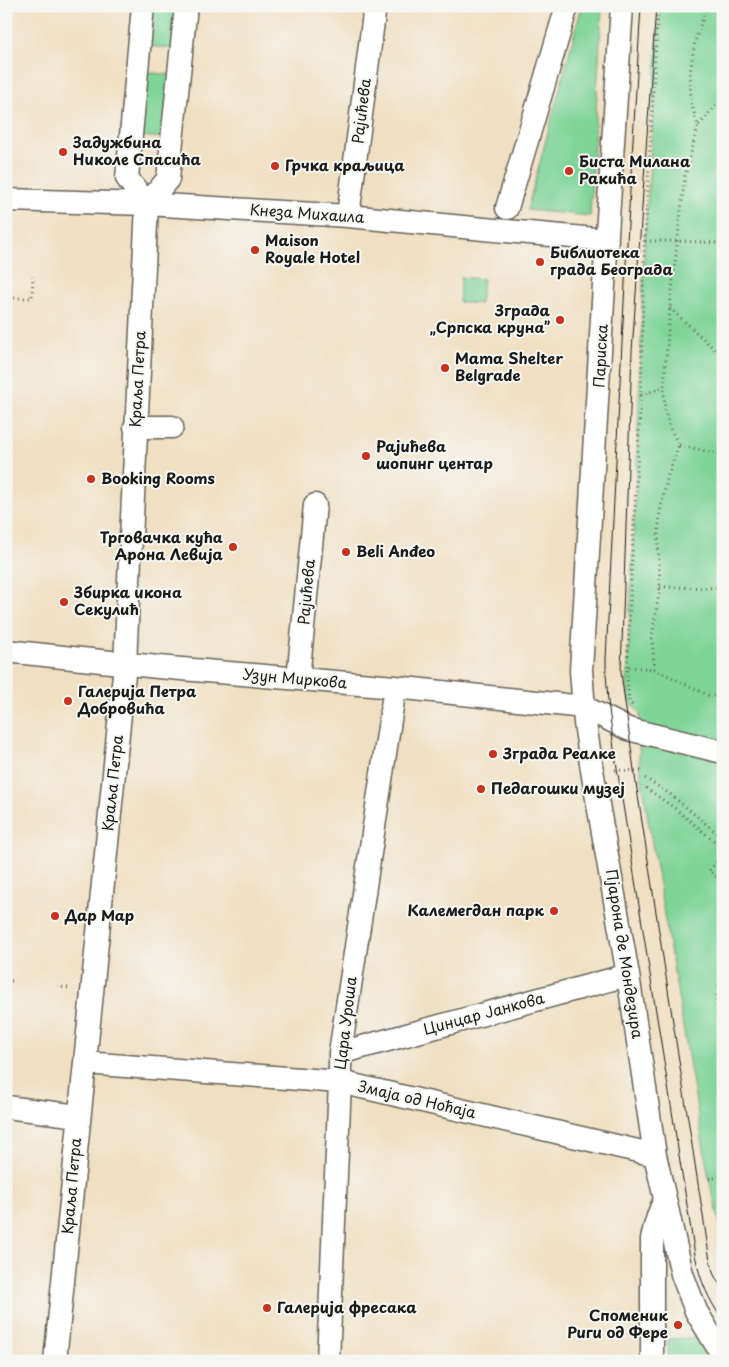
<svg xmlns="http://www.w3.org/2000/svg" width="729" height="1367" font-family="'Playpen Sans',sans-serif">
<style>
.green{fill:#7ed497;stroke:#4d785a}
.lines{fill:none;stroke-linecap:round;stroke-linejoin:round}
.minor-casing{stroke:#666056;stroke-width:25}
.path{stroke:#666056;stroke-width:3;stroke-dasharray:1 4;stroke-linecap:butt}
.minor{stroke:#fff;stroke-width:22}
.tram{stroke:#1c1c1c;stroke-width:1}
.poi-dot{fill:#c8321e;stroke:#f6f6f2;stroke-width:2}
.labels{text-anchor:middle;stroke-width:4;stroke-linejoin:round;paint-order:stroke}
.street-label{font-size:15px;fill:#1c1c1c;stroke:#f6f6f2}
.poi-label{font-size:15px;font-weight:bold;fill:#1c1c1c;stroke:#f6f6f2;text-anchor:start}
</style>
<rect width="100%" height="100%" fill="#f6f6f2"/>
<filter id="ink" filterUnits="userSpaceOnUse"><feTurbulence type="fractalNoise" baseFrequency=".02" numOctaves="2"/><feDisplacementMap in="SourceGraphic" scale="10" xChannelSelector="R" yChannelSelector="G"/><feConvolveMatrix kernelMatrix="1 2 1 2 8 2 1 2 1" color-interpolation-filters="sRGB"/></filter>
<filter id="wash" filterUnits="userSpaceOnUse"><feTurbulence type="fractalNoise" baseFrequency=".0096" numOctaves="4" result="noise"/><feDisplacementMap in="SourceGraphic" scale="20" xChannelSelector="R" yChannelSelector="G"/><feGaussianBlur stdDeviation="1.12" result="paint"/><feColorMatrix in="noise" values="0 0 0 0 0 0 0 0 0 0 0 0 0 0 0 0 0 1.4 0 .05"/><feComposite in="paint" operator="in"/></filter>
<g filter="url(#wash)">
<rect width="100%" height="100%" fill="#f0dfc1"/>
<!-- green -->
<path class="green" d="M151,6H181L176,49L147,46Z
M582,6H602L590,216L527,210Z
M660,6H723V1235L709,1179L648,820L639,759L640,713C627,701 628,694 627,677L637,456L644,252Z
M144,72L174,75L167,138L138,136Z
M461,277L483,279L480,304L459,302Z
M696,1337L709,1361H668V1339Z"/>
</g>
<g filter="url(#ink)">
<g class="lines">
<defs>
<path id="minor" d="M143,6L127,178L147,204
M622,6L608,218L581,670L585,723L592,770L628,975L655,1155L682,1274L696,1311L723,1356
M6,200L147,204L348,216L484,229L607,240
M507,208L567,6
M348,216L375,6
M135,427H172
M6,651L158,667L395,687L584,707L628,729L723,752
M298,679L315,505
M340,1053L628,975
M85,1063L340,1082L655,1155
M6,1107L79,1116
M55,1361L125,664L147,204L168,179L186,6
M328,1361L340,1082V1053L395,687
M652,1361V1239C655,1225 658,1213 665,1200"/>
</defs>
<!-- minor casing -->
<use href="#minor" class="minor-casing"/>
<!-- path -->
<path class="path" d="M699,125L723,97
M645,241H678L723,243
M670,308L723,357
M6,323L9,298H32L33,276
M641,395L664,387
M679,445L723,455
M660,587L723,588
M629,667L654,669L708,695L723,697
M654,669L652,637L660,587L658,538L660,512L668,475L679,445L670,428L665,411L664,387L670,307L685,176L698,126L691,102L690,73L695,41L707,6
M632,705L629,701L627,677L631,576L641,395L644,252L658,6
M615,770L644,771
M645,778L670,794L723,838
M646,788L673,807L723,848
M723,854L709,871L723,882
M723,971C712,995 718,1023 723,1047
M6,981H16
M57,987L71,988
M709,1179L723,1176"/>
<!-- minor -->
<use href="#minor" class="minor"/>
<!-- tram -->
<path class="tram" d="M641,6L628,224L606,658V672L608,701L614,749L695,1255C701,1283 707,1296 723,1321
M656,6L632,351L621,672L634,770L710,1261L714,1275L723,1290"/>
</g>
</g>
<!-- markers -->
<g class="poi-dot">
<circle cx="63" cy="152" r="5"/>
<circle cx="275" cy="166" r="5"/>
<circle cx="569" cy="171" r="5"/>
<circle cx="255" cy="250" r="5"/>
<circle cx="540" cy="262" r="5"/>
<circle cx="560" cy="320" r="5"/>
<circle cx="445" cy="368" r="5"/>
<circle cx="366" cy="456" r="5"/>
<circle cx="91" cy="479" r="5"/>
<circle cx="233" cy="547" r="5"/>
<circle cx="346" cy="552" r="5"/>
<circle cx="64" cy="602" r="5"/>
<circle cx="68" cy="701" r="5"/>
<circle cx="493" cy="754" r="5"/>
<circle cx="481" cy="789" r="5"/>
<circle cx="554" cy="911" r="5"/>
<circle cx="55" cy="916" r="5"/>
<circle cx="267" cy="1308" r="5"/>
<circle cx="678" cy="1325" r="5"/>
</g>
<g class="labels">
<!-- street labels -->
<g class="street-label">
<text transform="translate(362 111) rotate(-83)" y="5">Рајићева</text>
<text transform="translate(307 214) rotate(4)" y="5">Кнеза Михаила</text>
<text transform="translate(601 356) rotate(-87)" y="5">Париска</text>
<text transform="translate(138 379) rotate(-87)" y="5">Краља Петра</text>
<text transform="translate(307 592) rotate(-85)" y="5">Рајићева</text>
<text transform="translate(295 679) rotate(5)" y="5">Узун Миркова</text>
<text transform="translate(113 783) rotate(-84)" y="5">Краља Петра</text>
<text transform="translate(624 954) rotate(81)" y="5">Пјарона де Мондезира</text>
<text transform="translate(484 1014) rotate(-15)" y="5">Цинцар Јанкова</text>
<text transform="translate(346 1023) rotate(-83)" y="5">Цара Уроша</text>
<text transform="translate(417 1100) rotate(13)" y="5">Змаја од Ноћаја</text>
<text transform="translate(72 1186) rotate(-85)" y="5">Краља Петра</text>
</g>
<!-- poi labels -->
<g class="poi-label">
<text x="73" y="148">Задужбина<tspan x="73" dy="17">Николе Спасића</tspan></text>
<text x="579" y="167">Биста Милана<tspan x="579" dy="17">Ракића</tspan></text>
<text x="285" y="171">Грчка краљица</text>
<text x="265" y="246">Maison<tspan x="265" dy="17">Royale Hotel</tspan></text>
<text x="550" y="258">Библиотека<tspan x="550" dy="17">града Београда</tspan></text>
<text x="550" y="316" text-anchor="end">Зграда<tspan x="550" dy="17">„Српска круна”</tspan></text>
<text x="455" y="364">Mama Shelter<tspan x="455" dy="17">Belgrade</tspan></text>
<text x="376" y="452">Рајићева<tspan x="376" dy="17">шопинг центар</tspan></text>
<text x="101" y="484">Booking Rooms</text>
<text x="223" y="543" text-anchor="end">Трговачка кућа<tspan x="223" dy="17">Арона Левија</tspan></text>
<text x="356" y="557">Beli Anđeo</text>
<text x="74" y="598">Збирка икона<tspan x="74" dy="17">Секулић</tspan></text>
<text x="78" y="697">Галерија Петра<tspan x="78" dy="17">Добровића</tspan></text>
<text x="503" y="759">Зграда Реалке</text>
<text x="491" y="794">Педагошки музеј</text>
<text x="544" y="916" text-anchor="end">Калемегдан парк</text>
<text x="65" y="921">Дар Мар</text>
<text x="277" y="1313">Галерија фресака</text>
<text x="668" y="1321" text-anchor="end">Споменик<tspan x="668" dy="17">Риги од Фере</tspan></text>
</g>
</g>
<!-- margin -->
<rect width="729" height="1367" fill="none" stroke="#f6f6f2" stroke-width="25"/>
</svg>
